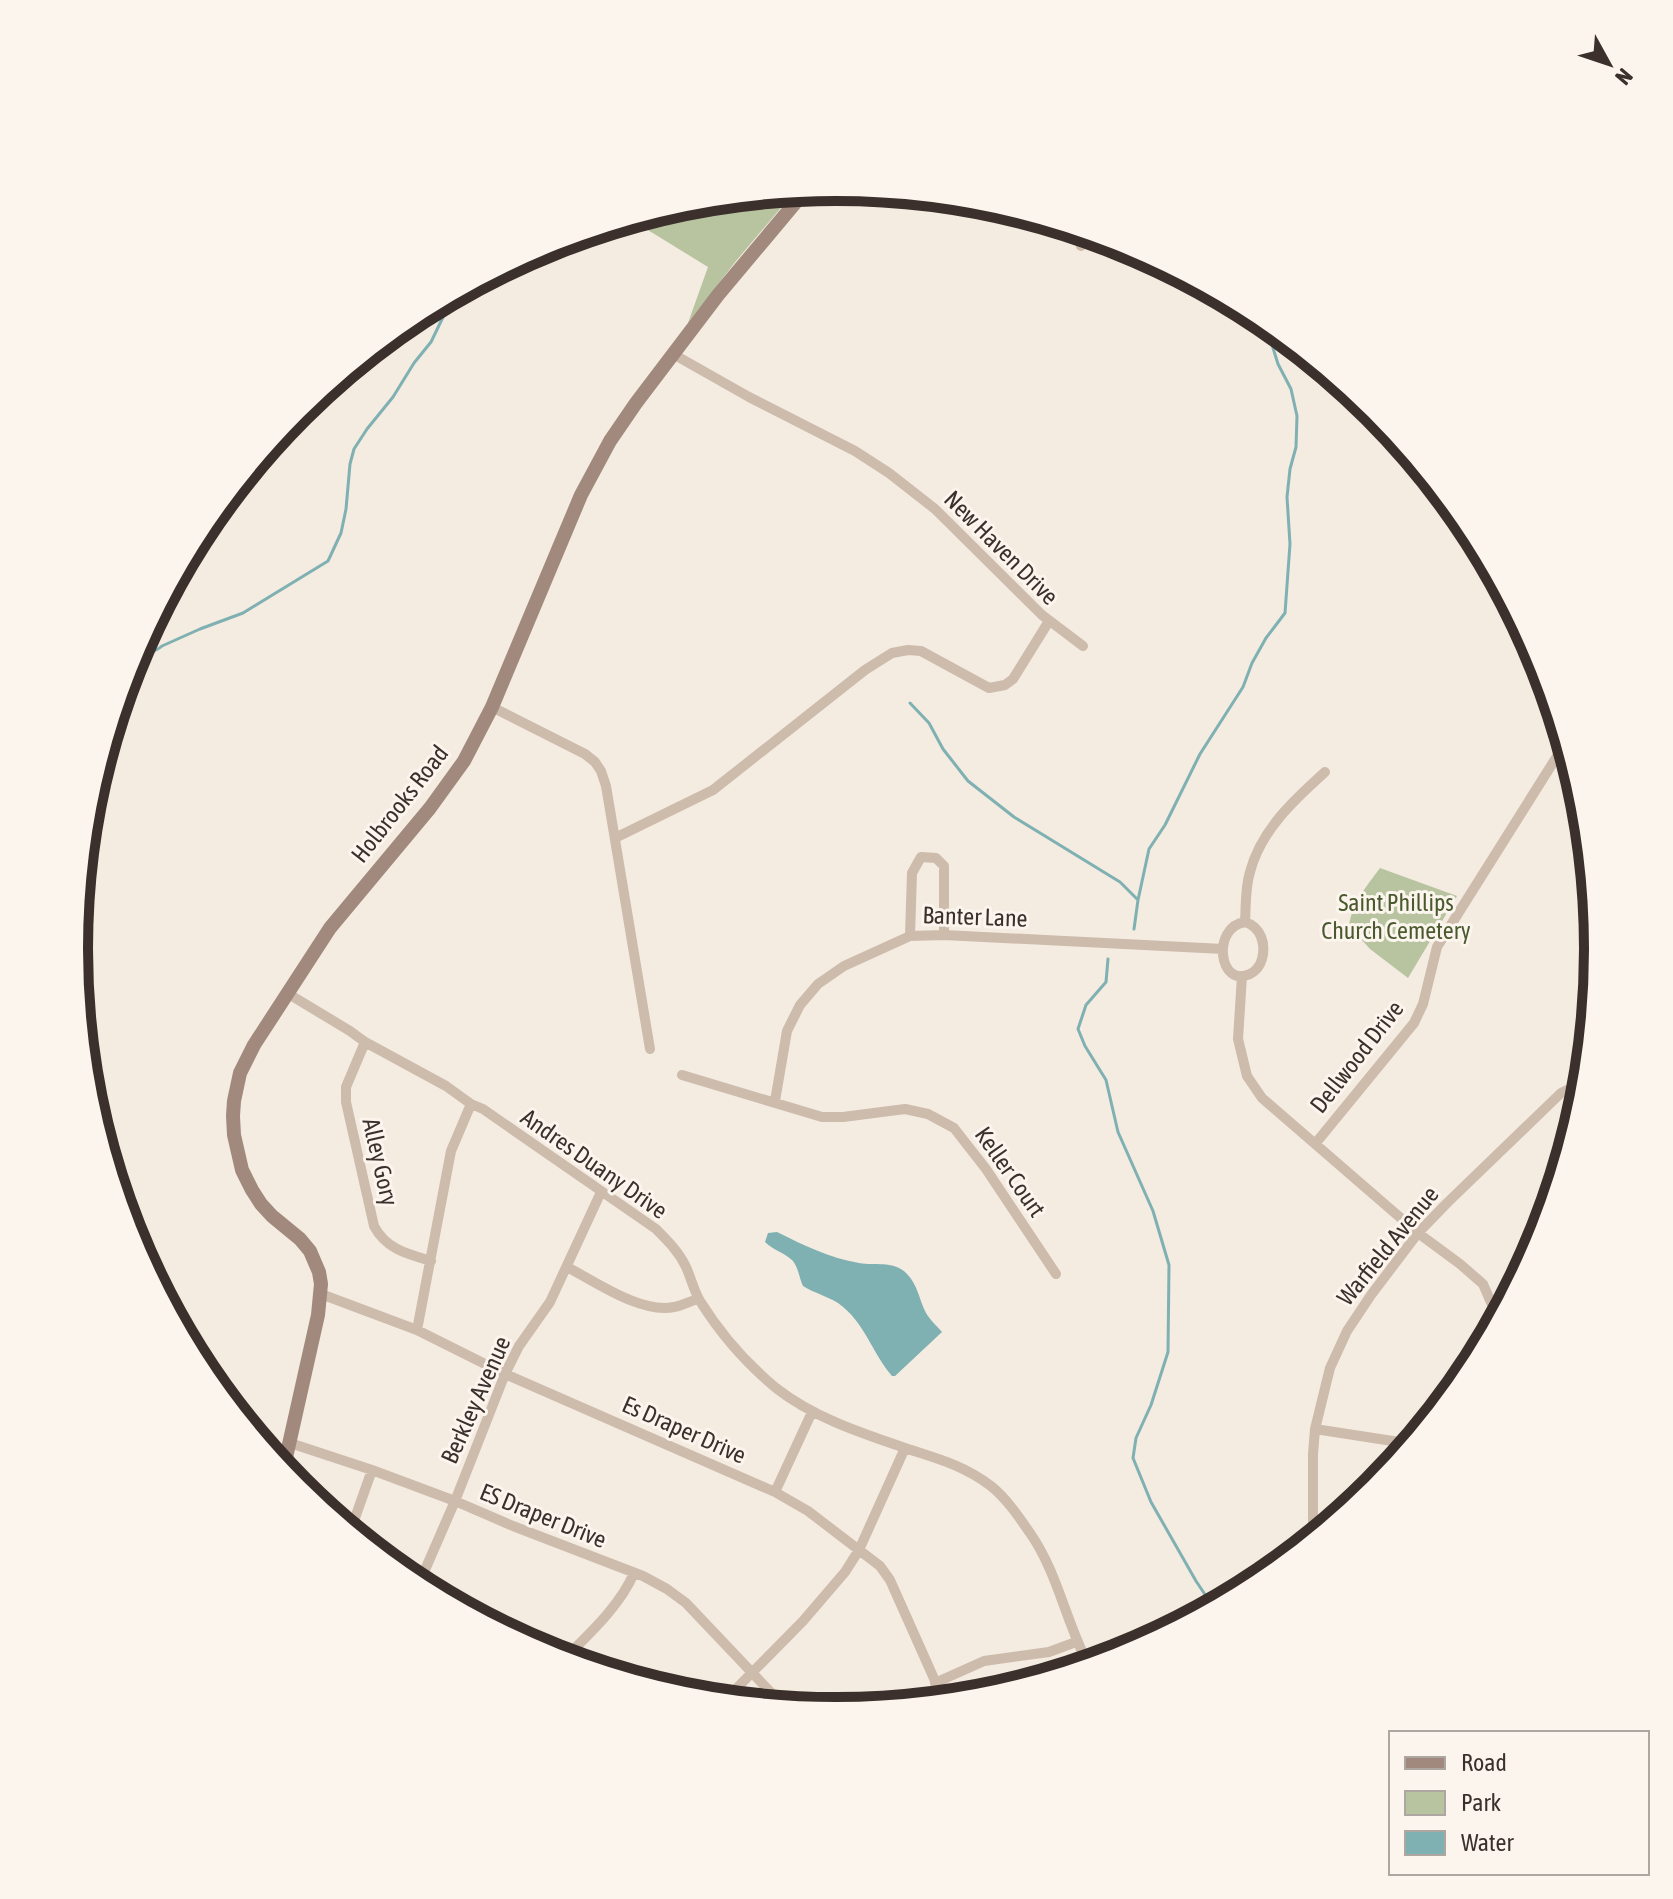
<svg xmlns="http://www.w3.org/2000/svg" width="1673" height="1899" font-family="'Asap Condensed',sans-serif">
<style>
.green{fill:#b8c4a0}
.water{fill:#7fb0b2}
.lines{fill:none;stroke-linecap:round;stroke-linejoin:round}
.stream{stroke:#7fb0b2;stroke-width:3}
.street{stroke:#cdbbac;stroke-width:10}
.secondary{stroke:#a18a7d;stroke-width:14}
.labels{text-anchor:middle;stroke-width:6;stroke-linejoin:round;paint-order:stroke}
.street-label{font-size:24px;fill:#3b302b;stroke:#fbf5ee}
.park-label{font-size:24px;fill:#4a5a2e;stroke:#fbf5ee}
.rim{fill:none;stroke:#3b302b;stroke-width:10}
</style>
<rect width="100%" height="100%" fill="#f4ebe1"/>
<!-- green -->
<path class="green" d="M795,191L736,261L688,323L708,267L630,219L688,202Z
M1380,868L1457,896L1408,978L1370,949L1349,926C1352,903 1366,887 1380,868Z"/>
<!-- water -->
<path class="water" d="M777,1232C803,1245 830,1258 859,1263C876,1266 894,1260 907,1274C918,1285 919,1300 926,1313C930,1320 937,1326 942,1332L895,1376H892C872,1353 865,1322 838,1303C827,1296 814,1293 803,1286C799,1278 799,1269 793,1261C785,1253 773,1250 765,1242L768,1233Z"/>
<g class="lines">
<!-- stream -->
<path class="stream" d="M132,659C141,655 155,653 162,646L200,629L243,613L328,561L341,533L346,509L350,464L354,449L367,429L393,397L414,363L431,342L445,313L446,298
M910,703L929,723L943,749L968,781L1014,817L1120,882L1138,900
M1134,929L1138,900L1149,849L1165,825L1200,754L1243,687L1252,663L1266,638L1285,613L1290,544L1287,497L1290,469L1296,447L1297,416L1291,389L1278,364L1264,319
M1108,959L1106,982L1086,1005L1078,1029L1085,1046L1106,1080L1118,1132L1153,1211L1169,1265L1168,1352L1151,1405L1136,1438L1133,1458L1151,1502L1196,1581L1214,1608"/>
<!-- street -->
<path class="street" d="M1081,246L1091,234
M673,354L749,397L855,451L889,473L935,509L1042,615L1083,646
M492,707L585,754L595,762L601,771L606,786L650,1049
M615,838L713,790L865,670L892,653L908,650L921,651L989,688L1005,685L1013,679L1049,621
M1245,922C1246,906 1245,888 1250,872C1261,830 1294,800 1325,772
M1245,922C1261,927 1266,944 1262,959C1260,966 1256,971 1250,974C1219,989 1211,927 1245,922Z
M910,936L912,873L921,857L936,858L944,866V935
M1242,976L1238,1039L1247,1076L1262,1098L1418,1233L1460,1264L1483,1284L1496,1314V1325
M287,993L350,1031L365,1042L446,1086L471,1104L483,1109L656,1229C668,1241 679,1252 686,1267C691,1278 694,1291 700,1301C720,1333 747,1364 776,1388C813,1417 858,1432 902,1447C935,1458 962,1464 991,1486C1006,1498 1019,1517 1030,1533C1058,1573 1066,1623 1089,1666
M365,1042L346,1087V1102L374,1226C386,1249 407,1254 431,1261
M682,1075L822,1117H843L905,1109L928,1114L954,1128L986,1169L1056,1274
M775,1101L787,1031L800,1005L818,984L844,966L910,936L944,935L1223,949
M1315,1144L1414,1023L1423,1004L1437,947L1566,742
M567,1267C596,1282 641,1314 674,1307C682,1306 690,1301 698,1299
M321,1294L417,1330L505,1374L775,1492L808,1511L859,1550L880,1566L890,1580L944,1701
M417,1330L451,1151L471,1104
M1315,1429L1412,1444
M290,1443L372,1470L455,1501L513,1526L643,1576L667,1589L686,1603L777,1699L782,1707
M775,1492L812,1412
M350,1532L372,1470
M1315,1538L1313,1527V1454L1315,1429L1330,1368L1347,1331L1371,1295L1418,1233L1447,1203L1561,1093L1586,1081
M418,1586L455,1501L505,1374L519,1346L550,1302L601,1192
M563,1660C589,1634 620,1606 634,1573
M935,1683L984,1661L1049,1652L1076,1642
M724,1701L803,1621L845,1572L859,1550L905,1448"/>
<!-- secondary -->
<path class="secondary" d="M283,1471L318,1315L321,1284L319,1272L310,1251L300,1239L272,1216L261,1204L252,1190L242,1170L234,1135L233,1116L234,1101L240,1073L254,1045L330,928L430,808L464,761L492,707L581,495L610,441L636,403L718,295L806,190"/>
</g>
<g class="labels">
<!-- street labels -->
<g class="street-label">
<text transform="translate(1001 548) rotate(45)" y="8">New Haven Drive</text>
<text transform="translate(400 804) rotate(-52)" y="8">Holbrooks Road</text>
<text transform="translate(975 917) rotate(2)" y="8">Banter Lane</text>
<text transform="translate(1357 1057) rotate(-52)" y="8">Dellwood Drive</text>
<text transform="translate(380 1162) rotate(77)" y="8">Alley Gory</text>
<text transform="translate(594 1164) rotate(35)" y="8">Andres Duany Drive</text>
<text transform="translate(1010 1172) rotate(55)" y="8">Keller Court</text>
<text transform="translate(1388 1246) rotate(-51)" y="8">Warfield Avenue</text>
<text transform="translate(476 1400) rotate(-66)" y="8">Berkley Avenue</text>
<text transform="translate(684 1430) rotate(24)" y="8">Es Draper Drive</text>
<text transform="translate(543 1516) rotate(22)" y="8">ES Draper Drive</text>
</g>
<!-- park labels -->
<g class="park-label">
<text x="1396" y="911">Saint Phillips<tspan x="1396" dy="28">Church Cemetery</tspan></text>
</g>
</g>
<!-- crop -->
<path d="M0 0H1673V1899H0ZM88 949a748 748 0 1 1 1496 0a748 748 0 1 1-1496 0Z" fill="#fbf5ee" fill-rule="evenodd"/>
<path class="rim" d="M88 949a748 748 0 1 1 1496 0a748 748 0 1 1-1496 0Z"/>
<!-- legend -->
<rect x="1389" y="1731" width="260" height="144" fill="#fbf5ee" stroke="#aea6a0" stroke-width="2"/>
<rect x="1405" y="1757" width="40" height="12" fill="#a18a7d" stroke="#aea6a0" stroke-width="2"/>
<text x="1461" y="1771" font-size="24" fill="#3b302b">Road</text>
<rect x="1405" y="1791" width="40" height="24" fill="#b8c4a0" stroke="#aea6a0" stroke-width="2"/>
<text x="1461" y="1811" font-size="24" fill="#3b302b">Park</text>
<rect x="1405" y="1831" width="40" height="24" fill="#7fb0b2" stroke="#aea6a0" stroke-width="2"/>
<text x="1461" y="1851" font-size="24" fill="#3b302b">Water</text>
<!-- north arrow -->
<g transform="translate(1609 64) rotate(130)" stroke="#fbf5ee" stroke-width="6" paint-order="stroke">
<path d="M0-6L14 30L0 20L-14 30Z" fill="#3b302b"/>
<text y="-12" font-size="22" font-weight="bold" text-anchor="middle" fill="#3b302b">N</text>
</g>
</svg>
